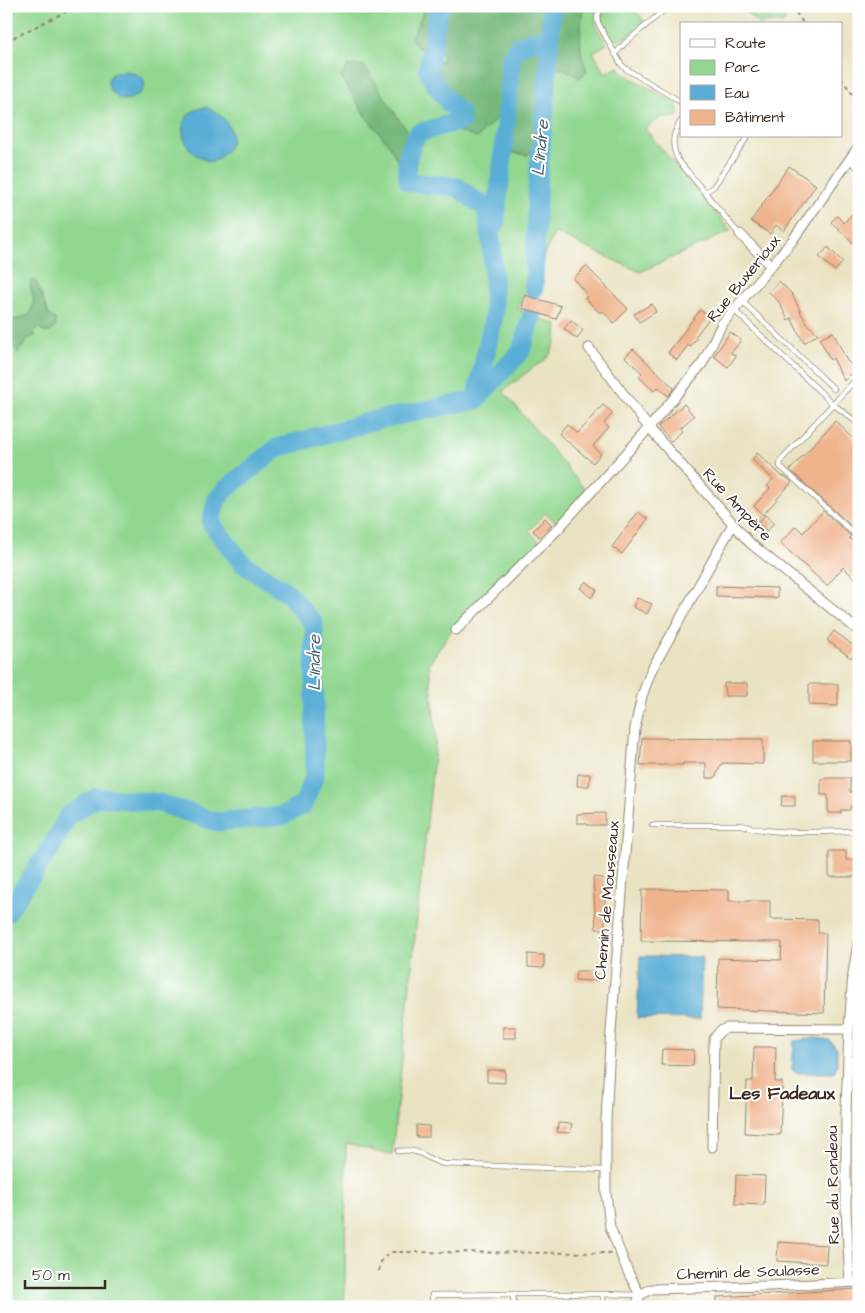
<svg xmlns="http://www.w3.org/2000/svg" width="865" height="1313" font-family="'Architects Daughter',sans-serif">
<style>
.green{fill:#91d790;stroke:#668057}
.forest{fill:#74b87a;stroke:#58714c}
.water{fill:#5aaed6;stroke:#4a6c7a}
.lines{fill:none;stroke-linecap:round;stroke-linejoin:round}
.river{stroke:#5aaed6;stroke-width:19}
.building{fill:#f0b48d}
.lane-casing{stroke:#928670;stroke-width:6}
.street-casing{stroke:#928670;stroke-width:11}
.path{stroke:#928670;stroke-width:2;stroke-dasharray:4 4;stroke-linecap:butt}
.lane{stroke:#fff;stroke-width:4.5}
.street{stroke:#fff;stroke-width:9}
.labels{text-anchor:middle;stroke-width:4;stroke-linejoin:round;paint-order:stroke}
.street-label{font-size:16px;fill:#3b2a1e;stroke:#fff}
.water-label{font-size:18px;font-style:italic;fill:#475f68;stroke:#fff}
.neighbourhood-label{font-size:18px;font-weight:bold;fill:#3b2a1e;stroke:#fff}
</style>
<rect width="100%" height="100%" fill="#fff"/>
<filter id="ink" filterUnits="userSpaceOnUse"><feTurbulence type="fractalNoise" baseFrequency=".02" numOctaves="2"/><feDisplacementMap in="SourceGraphic" scale="10" xChannelSelector="R" yChannelSelector="G"/><feConvolveMatrix kernelMatrix="1 2 1 2 8 2 1 2 1" color-interpolation-filters="sRGB"/></filter>
<filter id="wash" filterUnits="userSpaceOnUse"><feTurbulence type="fractalNoise" baseFrequency=".0096" numOctaves="4" result="noise"/><feDisplacementMap in="SourceGraphic" scale="20" xChannelSelector="R" yChannelSelector="G"/><feGaussianBlur stdDeviation="1.12" result="paint"/><feColorMatrix in="noise" values="0 0 0 0 0 0 0 0 0 0 0 0 0 0 0 0 0 1.4 0 .05"/><feComposite in="paint" operator="in"/></filter>
<g filter="url(#wash)">
<rect width="100%" height="100%" fill="#eae3c3"/>
<!-- green -->
<path class="green" d="M6,6H600C591,23 598,29 607,44L593,52L605,73L618,66L623,73L672,101L678,108L679,116L670,118L661,117L645,129L731,231L640,272L555,233L524,293L518,309L557,325L556,340L551,353L543,362L535,366L503,391L587,492L557,523L545,513L529,531L540,542L454,626L429,664L436,737L392,1155L346,1144L345,1293L343,1307H6Z
M608,6H632L645,22C634,31 624,44 609,38L601,21L603,11Z
M729,6H776L786,21L782,24L771,22L758,24L744,10Z"/>
<!-- forest -->
<path class="forest" d="M426,6H546L544,78L537,105L538,120L535,145L528,155L514,153L506,144C512,132 513,118 511,105L503,108L496,119L477,138C460,132 438,122 425,138C423,141 418,145 417,148C415,155 417,165 416,172L400,166L390,146L367,118L341,77L347,66L364,65L400,121L410,133L421,123H434L449,116L457,96C445,91 425,85 420,73L442,61L443,53L418,48L411,38Z
M560,6H583C581,29 577,49 587,70L580,78L564,69L554,67Z
M32,280L36,281L49,315L55,319L56,326L50,332H43L39,327L34,332L36,336L27,339L24,347L22,346L18,353L16,349L11,347L8,351L6,349V320L11,321L30,315L34,300L30,285Z"/>
<!-- water -->
<path class="water" d="M125,71C166,78 132,105 120,99C117,98 116,95 114,94C109,90 108,85 108,80L113,73Z
M206,107C234,119 243,146 212,162C180,156 169,112 206,107Z
M640,956L702,957L700,1019L637,1018Z
M815,1038L829,1040L837,1048V1065L834,1073H799L792,1070L794,1041Z"/>
<g class="lines">
<!-- river -->
<path class="river" d="M441,6L439,9L428,69L432,80L451,105L459,111L461,122L445,125L418,133C409,149 404,163 409,182L457,187L486,208L492,247L494,315L476,398
M495,225L504,147L511,58L517,47L533,41L549,39
M534,289L537,189L547,84L552,6
M6,914L50,849L69,815L97,797L159,803L217,822L282,816L303,805L315,775L314,624L287,592L243,564L211,523L216,501L226,489L277,448L376,420L476,400L521,351L532,315"/>
</g>
<g id="blocks">
<!-- building -->
<path class="building" d="M789,166L816,185L784,231L776,225L770,234L751,221Z
M859,206V248L831,222L837,216L844,223Z
M828,247L843,262L835,271L819,257Z
M586,266L628,309L614,323L603,311L600,313L585,298L588,295L573,279Z
M779,281L792,294L806,323L818,334L804,343L791,318L788,320L779,302L769,292Z
M525,295L561,306L556,319L522,308Z
M652,304L656,312L639,322L634,314Z
M700,310L710,317L695,337L697,338L690,347L688,345L677,360L668,353Z
M571,320L583,330L577,339L564,329Z
M730,332L741,340L731,353L736,356L728,367L714,356Z
M833,332L847,361L856,369L844,381L833,358L830,360L820,339Z
M633,349L674,388L668,396L658,387L654,391L639,377L642,373L625,357Z
M684,404L694,416L680,428L682,431L671,441L658,427Z
M603,405L613,413L604,423L609,428L593,446L601,454L593,463L559,434L567,424L577,433Z
M835,421L859,443V527L856,530L790,470Z
M757,453L783,477L784,476L792,482L763,515L754,506L770,488L767,486L773,479L752,460Z
M823,511L851,536L849,538L859,547V582L843,567L827,586L780,543L796,526L803,533Z
M638,512L648,519L622,554L612,547Z
M765,515L774,523L767,531L758,523Z
M545,518L552,525L540,537L533,531Z
M586,581L597,590L591,598L580,588Z
M716,586L777,588V598L716,596Z
M637,598L652,604L647,614L633,607Z
M834,631L858,649L851,658L827,640Z
M724,683H747V696H725Z
M809,684H838V706L809,705Z
M642,738L763,739V764L722,763L715,778H706V763H683V765H640Z
M813,741H851V761H813Z
M578,774H590L589,786H577Z
M828,778H850V792H857V806H850V810H841V813H828V795H821V779Z
M782,796H795V806H781Z
M605,813V825H587L586,823H577V814Z
M829,851H846V860H855L856,877H829Z
M593,877L603,878L602,888H605V929H596Z
M642,889L729,890V901H770V919L818,920V933H826L824,1013L717,1009L718,958L781,960L782,942L641,941Z
M528,954L544,955V968L528,967Z
M576,971H597L596,981L575,980Z
M503,1027H516V1038H503Z
M754,1047H776L775,1082H782V1092L780,1135L745,1133L747,1081H753Z
M662,1049L694,1050L693,1066L661,1065Z
M487,1070H505V1083L487,1082Z
M558,1123L572,1124L570,1133L557,1132Z
M416,1125L429,1126V1137H416Z
M736,1175L765,1176L764,1205L735,1204Z
M778,1242L827,1245L826,1264L777,1261Z
M859,1289V1307H717V1297Z"/>
</g>
</g>
<g filter="url(#ink)">
<use href="#blocks" fill-opacity="0" stroke="#928670" stroke-width="1"/>
<g class="lines">
<defs>
<path id="lane" d="M602,6L597,17L598,23L621,64L626,69L681,102
M615,54L625,43L669,6
M681,121C672,134 671,145 678,160L739,234
M849,160L859,169
M705,193L714,186L748,136
M742,301L834,389
M734,310L833,404L859,424
M859,376L781,460L780,466L859,538
M652,825H742C774,836 825,831 859,831
M398,1151C423,1148 423,1159 444,1164L606,1170
M433,1307L432,1295L513,1294
M514,1307L513,1294H603
M603,1307V1294L639,1295"/>
<path id="street" d="M740,234L771,266
M589,348L649,428L750,543L859,631
M456,630L558,529L649,428L702,364L722,324L792,241L859,146
M712,1147L714,1039L720,1031L727,1028L844,1029L849,1030
M850,1282L846,1209V1111L849,1030L853,973L859,938
M640,1295L628,1272L610,1227L606,1192V1121L610,1044L635,728L642,696L651,671L733,524
M640,1295L651,1289L768,1286L859,1282
M636,1307L640,1295"/>
</defs>
<!-- lane casing -->
<use href="#lane" class="lane-casing"/>
<!-- street casing -->
<use href="#street" class="street-casing"/>
<!-- path -->
<path class="path" d="M409,6L417,11
M791,6L804,24
M6,41L78,6
M841,78L859,103
M379,1271C379,1262 383,1258 391,1252L611,1253"/>
<!-- lane -->
<use href="#lane" class="lane"/>
<!-- street -->
<use href="#street" class="street"/>
</g>
</g>
<g class="labels">
<!-- street labels -->
<g class="street-label">
<text transform="translate(743 278) rotate(-51)" y="6">Rue Buxerioux</text>
<text transform="translate(738 504) rotate(47)" y="6">Rue Ampère</text>
<text transform="translate(606 900) rotate(-85)" y="6">Chemin de Mousseaux</text>
<text transform="translate(832 1185) rotate(-91)" y="6">Rue du Rondeau</text>
<text transform="translate(748 1271) rotate(-2)" y="6">Chemin de Soulasse</text>
</g>
<!-- water labels -->
<g class="water-label">
<text transform="translate(540 148) rotate(-85)" y="6">L'Indre</text>
<text transform="translate(314 663) rotate(-90)" y="6">L'Indre</text>
</g>
<!-- neighbourhood labels -->
<g class="neighbourhood-label">
<text x="782" y="1099">Les Fadeaux</text>
</g>
</g>
<!-- margin -->
<rect width="865" height="1313" fill="none" stroke="#fff" stroke-width="25"/>
<!-- legend -->
<rect x="680" y="22" width="162" height="115" fill="#ffffff" stroke="#b1aaa5"/>
<rect x="690" y="39" width="25" height="8" fill="#ffffff" stroke="#b1aaa5"/>
<text x="725" y="48" font-size="15" fill="#3b2a1e">Route</text>
<rect x="690" y="60" width="25" height="15" fill="#91d790" stroke="#b1aaa5"/>
<text x="725" y="72" font-size="15" fill="#3b2a1e">Parc</text>
<rect x="690" y="85" width="25" height="15" fill="#5aaed6" stroke="#b1aaa5"/>
<text x="725" y="98" font-size="15" fill="#3b2a1e">Eau</text>
<rect x="690" y="110" width="25" height="15" fill="#f0b48d" stroke="#b1aaa5"/>
<text x="725" y="122" font-size="15" fill="#3b2a1e">Bâtiment</text>
<!-- scale -->
<path d="M25 1280v8h80v-8" fill="none" stroke="#3b2a1e" stroke-width="2.5"/>
<text x="32" y="1280" font-size="15" fill="#3b2a1e" stroke="#ffffff" stroke-width="4" paint-order="stroke">50 m</text>
</svg>
